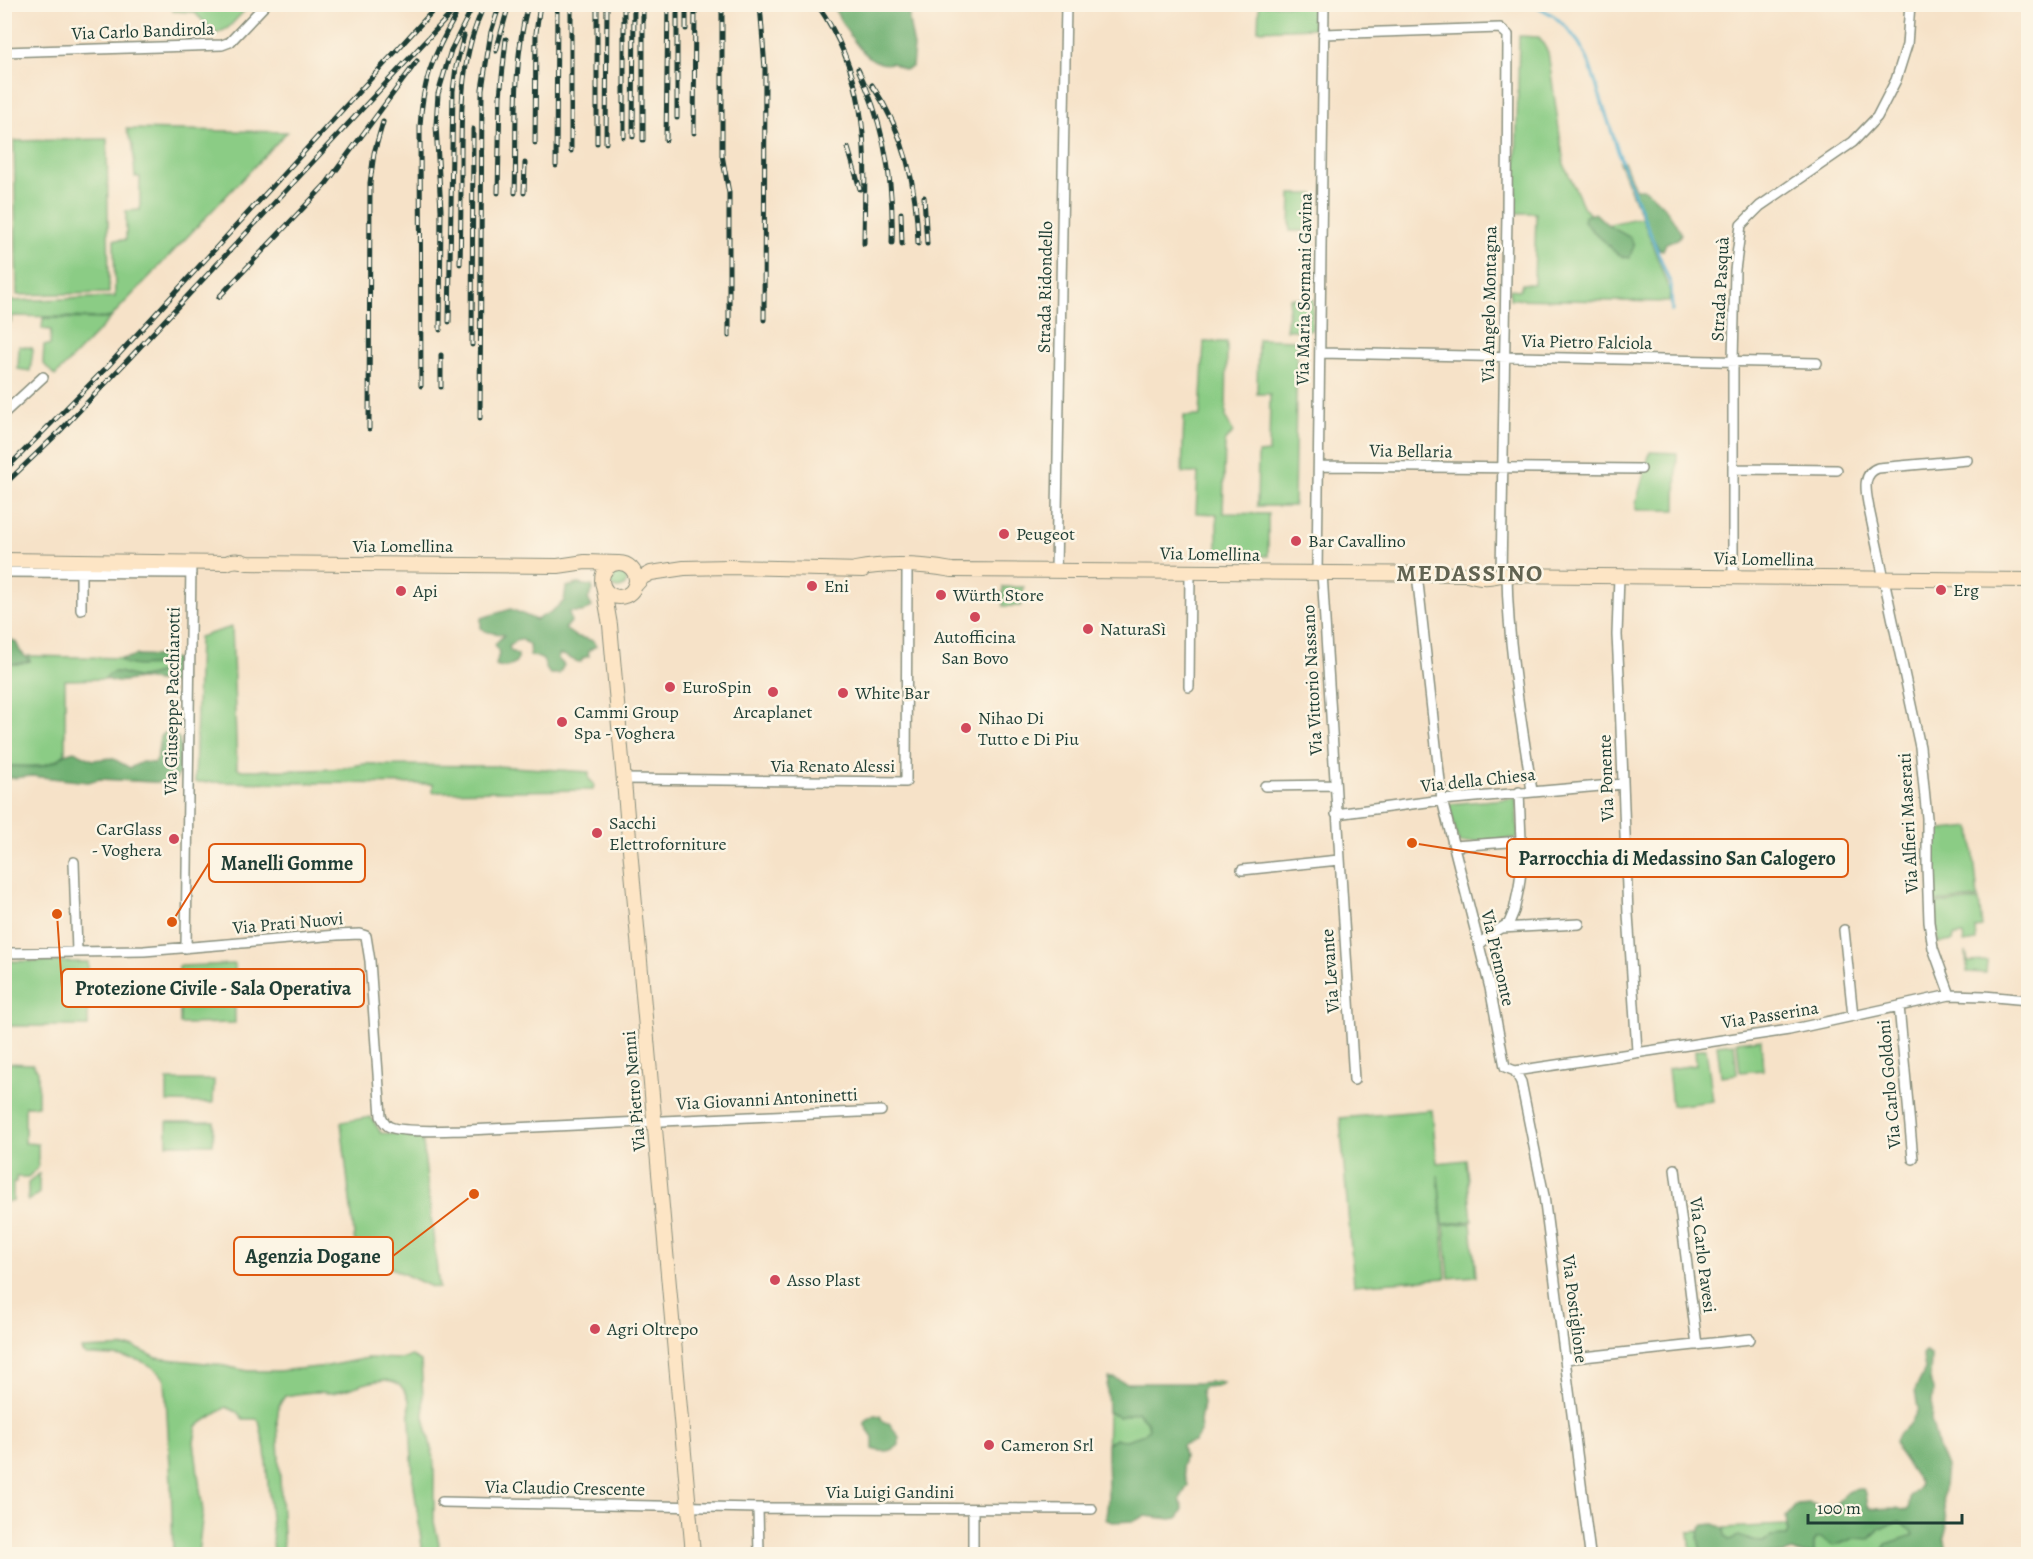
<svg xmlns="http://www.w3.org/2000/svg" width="2033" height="1559" font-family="Alegreya,serif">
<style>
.green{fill:#8bcc85;stroke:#55845c;stroke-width:1.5}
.forest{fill:#70b072;stroke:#487653;stroke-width:1.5}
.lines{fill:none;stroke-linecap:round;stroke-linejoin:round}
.stream{stroke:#4eafcd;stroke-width:3}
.street-casing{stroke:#8a907e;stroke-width:12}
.secondary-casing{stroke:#8a907e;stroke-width:16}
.street{stroke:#fff;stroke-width:9}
.secondary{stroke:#fde5c5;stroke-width:14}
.rail-casing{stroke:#1f3d34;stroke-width:5}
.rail{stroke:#fcf5e5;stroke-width:3;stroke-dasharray:9;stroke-linecap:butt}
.poi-dot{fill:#d1495b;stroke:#fcf5e5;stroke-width:2}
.labels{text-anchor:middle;stroke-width:5;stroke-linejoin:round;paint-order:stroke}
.street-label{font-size:18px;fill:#1f3d34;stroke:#fcf5e5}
.poi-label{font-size:18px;fill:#1f3d34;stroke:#fcf5e5;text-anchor:start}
.district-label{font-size:24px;font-weight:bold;letter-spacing:1.5px;fill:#626452;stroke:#fcf5e5}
.leader{fill:none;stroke:#de580e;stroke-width:2}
.callout-dot{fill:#de580e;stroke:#fcf5e5;stroke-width:2}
.callout{fill:#fcf5e5;stroke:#de580e;stroke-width:2}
.callout-label{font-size:20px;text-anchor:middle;font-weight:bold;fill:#1f3d34}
</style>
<rect width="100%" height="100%" fill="#fcf5e5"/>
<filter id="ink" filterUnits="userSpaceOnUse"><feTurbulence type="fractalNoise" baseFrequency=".0167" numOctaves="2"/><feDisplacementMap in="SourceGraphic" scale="12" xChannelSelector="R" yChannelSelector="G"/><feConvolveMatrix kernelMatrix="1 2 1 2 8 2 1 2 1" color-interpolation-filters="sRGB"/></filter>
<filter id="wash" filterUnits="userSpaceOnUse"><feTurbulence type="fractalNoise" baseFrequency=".008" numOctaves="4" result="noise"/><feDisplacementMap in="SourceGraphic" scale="24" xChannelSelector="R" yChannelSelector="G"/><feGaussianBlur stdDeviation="1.35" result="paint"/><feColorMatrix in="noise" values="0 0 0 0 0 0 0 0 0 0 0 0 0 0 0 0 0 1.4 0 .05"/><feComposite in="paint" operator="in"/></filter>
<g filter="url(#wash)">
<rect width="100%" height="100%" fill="#f6e2c8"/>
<!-- green -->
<path class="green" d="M172,5V4L250,5L228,28L216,34L194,12L173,11Z
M1259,5H1316V23L1314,28L1258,30Z
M1519,36L1539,37L1548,52L1564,164L1584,208L1601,226L1642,217L1670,292L1669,302L1510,299V289L1520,290L1522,284H1534L1536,213H1515Z
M126,129L287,132L111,317L105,318L12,316L11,322H5V249H8L9,301L115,297L114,240H126V211L140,210V177H135L133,146Z
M107,139L109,293L17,295L14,141Z
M1291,194H1314L1313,231H1290Z
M1290,298L1313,299L1312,330H1286Z
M43,318L105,319L111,318L55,376L43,363L44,345H50L51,330L42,329Z
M1258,339L1297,340L1294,506H1257L1258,453L1269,452L1270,394H1257Z
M1204,342H1227L1226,418L1233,432L1225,442L1223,513L1268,514V556L1217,555V514L1196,513L1198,473H1182L1184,416H1200Z
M19,346L32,348L33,350L30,371L18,369Z
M1650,452L1677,453L1676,510H1636V503Z
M609 579a9 9 0 1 1 18 0a9 9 0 1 1-18 0Z
M1003,587H1024L1021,606H1003Z
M232,627L237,768L242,770C271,770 302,771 331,769C353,768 359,761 382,765L496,766L589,772V779L594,784L593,790L433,792V784L195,782L199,637Z
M28,656L125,658L121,660C132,670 156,663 171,666L168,670C159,673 147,677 138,677C125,676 114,665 105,679L65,680V754C46,771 28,765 5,766L4,664H17L30,661Z
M1516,798L1518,838L1459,843L1448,804Z
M1971,827L1978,898L1934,902L1933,831Z
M1979,900L1982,927L1975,928L1976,941L1964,943L1963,935L1954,936L1953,941L1938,943L1934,904Z
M1966,952L1968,962L1987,961L1986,973L1967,972Z
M5,961L88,962V1026H5Z
M235,964V1023L180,1024L179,966Z
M1761,1039L1763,1070L1740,1072L1737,1042Z
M1734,1043L1737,1074L1721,1076L1717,1045Z
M1706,1048L1713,1101L1672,1106L1668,1069L1696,1065L1695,1050Z
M5,1063L32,1064L38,1071V1106H25V1143L38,1144V1168L28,1177H16V1182H13V1201L5,1202Z
M167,1080H214L213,1103L167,1102Z
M1432,1110L1437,1163L1466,1160L1472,1221L1443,1224L1438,1175L1446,1278L1354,1285L1340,1118Z
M371,1117L381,1133L422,1135L439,1288L432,1287L376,1261H357L341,1122Z
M167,1122H214L213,1144H167Z
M39,1174V1193L28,1201V1183Z
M1471,1223L1476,1276L1449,1278L1444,1225Z
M134,1347L157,1358L215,1364L248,1371H278L328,1366L367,1358L402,1359L412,1356L421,1361L424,1417L434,1460V1522L439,1543L438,1554H423L413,1479L409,1400C397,1362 356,1390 332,1393C327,1393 322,1392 318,1392C307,1392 296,1394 285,1396L279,1405L277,1421L284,1554H274L265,1449L259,1421L256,1419H243L237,1412L226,1407L197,1426L194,1442L203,1512L198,1554H173L171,1483L165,1380C149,1354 113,1356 86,1355L82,1352L81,1349Z
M1108,1412L1119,1417L1137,1412L1147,1422L1149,1428C1144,1440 1121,1440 1109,1442L1107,1461Z
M1900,1521L1913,1531L1914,1535L1886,1544L1881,1554H1814V1543L1816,1539L1821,1538L1838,1545L1855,1538L1874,1536L1880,1528Z
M1786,1525L1788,1532L1786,1536L1771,1537L1763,1542L1753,1541L1749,1539L1729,1540L1725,1536L1724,1528Z
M1700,1531L1698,1537L1702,1554H1691L1689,1532Z"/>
<!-- forest -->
<path class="forest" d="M832,5H909V21L914,47L912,67L905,70L892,63C865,70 843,24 832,5Z
M1624,161L1635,189H1645C1661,202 1672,214 1681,234L1678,239L1666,243L1663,250L1659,249C1643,222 1631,192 1619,162Z
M1595,213L1609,226L1631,238L1634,246L1629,258C1616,257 1613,249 1605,242C1597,235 1590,229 1584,221L1585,216Z
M578,584L592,586L593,590L588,599L592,607L583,612H569L571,622L565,629L575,636L594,641L596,646L588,651L589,656L583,658L581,662C571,662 568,654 559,655L558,659L564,665L559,674H550C538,660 553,662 530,655L529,645L521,639L516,640L509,647L511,651L518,655V659C513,666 504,669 496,665L499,653L495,644L504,635C496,632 489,635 481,628V618L511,609L536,620L551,612L564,601L566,587Z
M8,638L16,642L20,651L30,661L17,664H5V639Z
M137,655C145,655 170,656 176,659L179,682L176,683L140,679L117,682L105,679C114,665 125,676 137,677C146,677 165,673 170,666C155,662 134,671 120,660Z
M167,731L173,733L175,736L179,738C182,750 180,761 180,773L174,781L168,783L100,779L88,782L32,776L5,779V766L39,767L58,760L65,754L74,751L93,760L112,758L130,768L142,762L154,763L157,760L160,737Z
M1926,1352L1931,1355L1930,1381L1933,1389L1931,1421L1934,1430L1938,1449L1946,1466L1943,1497L1947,1530L1944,1539L1946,1554H1881L1886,1544L1914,1535L1912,1531L1900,1522L1880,1528L1870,1539L1855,1538L1833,1546L1821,1538L1816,1539L1814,1543V1554H1800L1792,1551L1784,1554H1702C1699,1544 1695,1533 1704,1525L1714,1524L1724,1528L1725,1536L1729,1540L1739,1536L1753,1541L1763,1542L1771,1537L1786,1536L1788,1532L1786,1517L1797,1504L1810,1503L1828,1510C1842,1503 1841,1488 1863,1489L1866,1493L1868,1507L1872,1509L1897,1508L1906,1511C1910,1507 1909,1504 1910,1498C1913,1491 1919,1492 1920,1483L1898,1451L1895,1441L1899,1433L1911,1423L1918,1409L1915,1390L1925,1370L1923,1355Z
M1109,1378H1114L1126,1383H1199L1218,1381L1223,1383L1219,1386L1204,1387L1201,1391L1203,1403L1200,1422L1201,1432L1194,1442L1182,1445L1184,1457L1182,1467L1188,1485L1180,1499L1183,1509L1178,1518L1171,1519L1145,1516L1134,1521L1112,1522L1105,1519C1111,1501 1106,1465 1107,1444L1116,1439L1127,1440L1144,1434L1149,1428L1147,1422L1137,1412L1119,1417L1108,1412L1107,1385Z
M875,1415L880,1416L884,1423H889L899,1437V1445C893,1451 882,1453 873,1449V1437L864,1424L868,1419Z"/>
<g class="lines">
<!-- stream -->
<path class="stream" d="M1533,4L1554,16L1568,29L1579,43L1588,60L1623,166L1671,285L1672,311"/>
</g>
</g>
<g filter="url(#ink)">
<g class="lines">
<defs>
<path id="street" d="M1323,34L1500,28L1508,35L1507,214L1501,575
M4,52L222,45L230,42L266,4
M1320,353L1817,363
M4,413L43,377
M1319,466L1641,469
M1733,469L1837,470
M1056,571L1066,4
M4,572L191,573
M81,572V610
M1317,573L1324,4
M1322,573L1354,1080
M1417,574L1442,800L1490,988L1505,1067L1515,1071L1789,1030L1950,995L1984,996L2028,1000
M1507,575C1508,648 1521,719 1532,791
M1619,576L1617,635L1619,675L1628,914L1637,1051
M1733,577V361L1735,270L1741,225L1760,206L1853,142L1877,117L1896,80L1907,45L1910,4
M1189,687L1190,572
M623,779L906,782L907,573
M1265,786L1335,785
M1336,814L1442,800L1623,784
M1454,846L1522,841
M74,862L77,952
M1242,870L1339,860
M1501,928L1579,924
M1844,930L1853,1016
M1479,945L1491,934L1509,923L1514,911L1519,887L1522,864L1519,792
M186,948L191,562
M4,953L144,951L337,935L360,934L366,936L370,961L381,1116C383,1120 385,1125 390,1127C404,1133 450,1130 468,1130L881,1111
M1950,995L1933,948L1929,922L1927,866V818L1920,747L1869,509C1867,495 1860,474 1878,468L1967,460
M1899,1006L1913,1159
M1515,1071L1521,1082L1544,1196L1590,1554
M1675,1169L1697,1345
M1565,1359L1750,1339
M442,1502L758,1508L1092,1509
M758,1508L759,1554
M973,1554V1509"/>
<path id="secondary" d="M4,560L227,563C234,559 240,560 247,563L558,566L585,562L618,563
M602 580a17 17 0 1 1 34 0a17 17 0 1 1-34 0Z
M855,569C888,563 919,564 952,570L1468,574C1481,578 1488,578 1501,575L2028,580
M603,585L610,625L693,1554
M634,587L643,577L651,573L684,568L729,567L863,570"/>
</defs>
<!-- street casing -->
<use href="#street" class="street-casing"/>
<!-- secondary casing -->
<use href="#secondary" class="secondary-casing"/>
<!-- street -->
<use href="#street" class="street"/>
<!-- secondary -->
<use href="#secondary" class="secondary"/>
<defs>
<path id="rail" d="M571,4V151
M624,4V137
M722,4V155L729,193V336
M760,4L765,69L764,320
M817,4C872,83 865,154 864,244
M686,29V4
M496,51L509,4
M858,69C884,123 894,183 892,243
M872,85C905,134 917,186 918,244
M677,118V13
M694,133L695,4
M633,137L634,4
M643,140V4
M666,140L668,4
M535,143L536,33L540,4
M597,143V4
M606,143L607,4
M848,148L860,189
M556,166L557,4
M498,193L500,96L506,39
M515,193C517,132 512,64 528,4
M524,193L525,163
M924,197L927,244
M901,213L902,244
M460,264C461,229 461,193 461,158C461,105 461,53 485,4
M219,297L326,184L417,61
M449,322L453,91L456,67L464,36
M440,330L441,210L436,125L438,94L451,50L474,4
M472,345L473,129
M421,386L420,127C422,83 433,55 455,17
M441,387V355
M480,418L482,89L491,32L500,4
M369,429L370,183L374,153L383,122
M4,471L108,366L439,4
M4,485L60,431L124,364L460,4"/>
</defs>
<!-- rail casing -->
<use href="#rail" class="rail-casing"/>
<!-- rail -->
<use href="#rail" class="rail"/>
</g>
</g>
<!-- markers -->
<g class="poi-dot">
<circle cx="1004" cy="534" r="6"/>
<circle cx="1296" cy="541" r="6"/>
<circle cx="812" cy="586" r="6"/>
<circle cx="1941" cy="590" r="6"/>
<circle cx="401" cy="591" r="6"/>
<circle cx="941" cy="595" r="6"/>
<circle cx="975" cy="617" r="6"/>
<circle cx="1088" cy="629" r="6"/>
<circle cx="670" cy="687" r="6"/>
<circle cx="773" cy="692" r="6"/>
<circle cx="843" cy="693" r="6"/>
<circle cx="562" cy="722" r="6"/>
<circle cx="966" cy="728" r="6"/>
<circle cx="597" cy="833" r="6"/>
<circle cx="174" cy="839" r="6"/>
<circle cx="775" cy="1280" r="6"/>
<circle cx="595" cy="1329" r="6"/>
<circle cx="989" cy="1445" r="6"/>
</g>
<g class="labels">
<!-- street labels -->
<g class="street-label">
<text transform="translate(143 31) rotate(-2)" y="6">Via Carlo Bandirola</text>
<text transform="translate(1045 287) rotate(-89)" y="6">Strada Ridondello</text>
<text transform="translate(1304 289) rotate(-89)" y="6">Via Maria Sormani Gavina</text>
<text transform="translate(1720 289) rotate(-87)" y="6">Strada Pasquà</text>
<text transform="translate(1489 304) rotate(-89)" y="6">Via Angelo Montagna</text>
<text transform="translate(1587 342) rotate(1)" y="6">Via Pietro Falciola</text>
<text transform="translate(1411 451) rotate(1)" y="6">Via Bellaria</text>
<text x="403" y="552">Via Lomellina</text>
<text transform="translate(1210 554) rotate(1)" y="6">Via Lomellina</text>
<text transform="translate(1764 559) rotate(1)" y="6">Via Lomellina</text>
<text transform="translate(1312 680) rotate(-93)" y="6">Via Vittorio Nassano</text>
<text transform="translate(172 701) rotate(-89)" y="6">Via Giuseppe Pacchiarotti</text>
<text x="833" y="772">Via Renato Alessi</text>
<text transform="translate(1606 778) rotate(-92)" y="6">Via Ponente</text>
<text transform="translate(1478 780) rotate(-6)" y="6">Via della Chiesa</text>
<text transform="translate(1908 823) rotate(-93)" y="6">Via Alfieri Maserati</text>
<text transform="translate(288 923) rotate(-5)" y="6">Via Prati Nuovi</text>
<text transform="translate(1498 958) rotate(77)" y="6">Via Piemonte</text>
<text transform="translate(1330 971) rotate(-94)" y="6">Via Levante</text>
<text transform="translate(1770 1015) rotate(-9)" y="6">Via Passerina</text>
<text transform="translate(1889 1084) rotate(-95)" y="6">Via Carlo Goldoni</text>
<text transform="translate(634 1091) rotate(-95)" y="6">Via Pietro Nenni</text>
<text transform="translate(767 1099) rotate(-3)" y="6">Via Giovanni Antoninetti</text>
<text transform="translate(1703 1255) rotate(83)" y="6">Via Carlo Pavesi</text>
<text transform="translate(1575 1309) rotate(83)" y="6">Via Postiglione</text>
<text transform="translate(565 1488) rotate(1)" y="6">Via Claudio Crescente</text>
<text x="890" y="1498">Via Luigi Gandini</text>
</g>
<!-- poi labels -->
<g class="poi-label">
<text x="1016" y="540">Peugeot</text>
<text x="1308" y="547">Bar Cavallino</text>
<text x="824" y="592">Eni</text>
<text x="1953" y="596">Erg</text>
<text x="413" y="597">Api</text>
<text x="953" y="601">Würth Store</text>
<text x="1100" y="635">NaturaSì</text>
<text x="975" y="643" text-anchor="middle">Autofficina<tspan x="975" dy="21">San Bovo</tspan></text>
<text x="682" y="693">EuroSpin</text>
<text x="855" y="699">White Bar</text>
<text x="574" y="718">Cammi Group<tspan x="574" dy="21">Spa - Voghera</tspan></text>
<text x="773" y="718" text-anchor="middle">Arcaplanet</text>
<text x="978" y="724">Nihao Di<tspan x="978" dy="21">Tutto e Di Piu</tspan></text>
<text x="609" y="829">Sacchi<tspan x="609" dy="21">Elettroforniture</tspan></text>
<text x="162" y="835" text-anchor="end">CarGlass<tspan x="162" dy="21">- Voghera</tspan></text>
<text x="787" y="1286">Asso Plast</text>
<text x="607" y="1335">Agri Oltrepo</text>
<text x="1001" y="1451">Cameron Srl</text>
</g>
<!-- district labels -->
<g class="district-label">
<text x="1470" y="581">MEDASSINO</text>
</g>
</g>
<!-- callouts -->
<path class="leader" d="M1412 843L1507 858M172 922L209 863M57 914L62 988M474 1194L393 1256"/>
<g class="callout-dot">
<circle cx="1412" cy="843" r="6"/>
<circle cx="172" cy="922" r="6"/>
<circle cx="57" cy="914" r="6"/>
<circle cx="474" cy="1194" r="6"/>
</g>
<g class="callout">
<rect x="1507" y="839" width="341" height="38" rx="6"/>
<rect x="209" y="844" width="156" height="38" rx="6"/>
<rect x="62" y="969" width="302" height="38" rx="6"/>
<rect x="234" y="1237" width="159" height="38" rx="6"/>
</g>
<g class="callout-label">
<text x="1677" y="865">Parrocchia di Medassino San Calogero</text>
<text x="287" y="870">Manelli Gomme</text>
<text x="213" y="995">Protezione Civile - Sala Operativa</text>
<text x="313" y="1263">Agenzia Dogane</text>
</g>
<!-- margin -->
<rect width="2033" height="1559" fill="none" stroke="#fcf5e5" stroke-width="24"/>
<!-- scale -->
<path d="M1808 1514v9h154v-9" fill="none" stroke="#1f3d34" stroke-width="3"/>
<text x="1817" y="1514" font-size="18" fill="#1f3d34" stroke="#fcf5e5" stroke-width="4.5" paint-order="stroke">100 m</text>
</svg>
